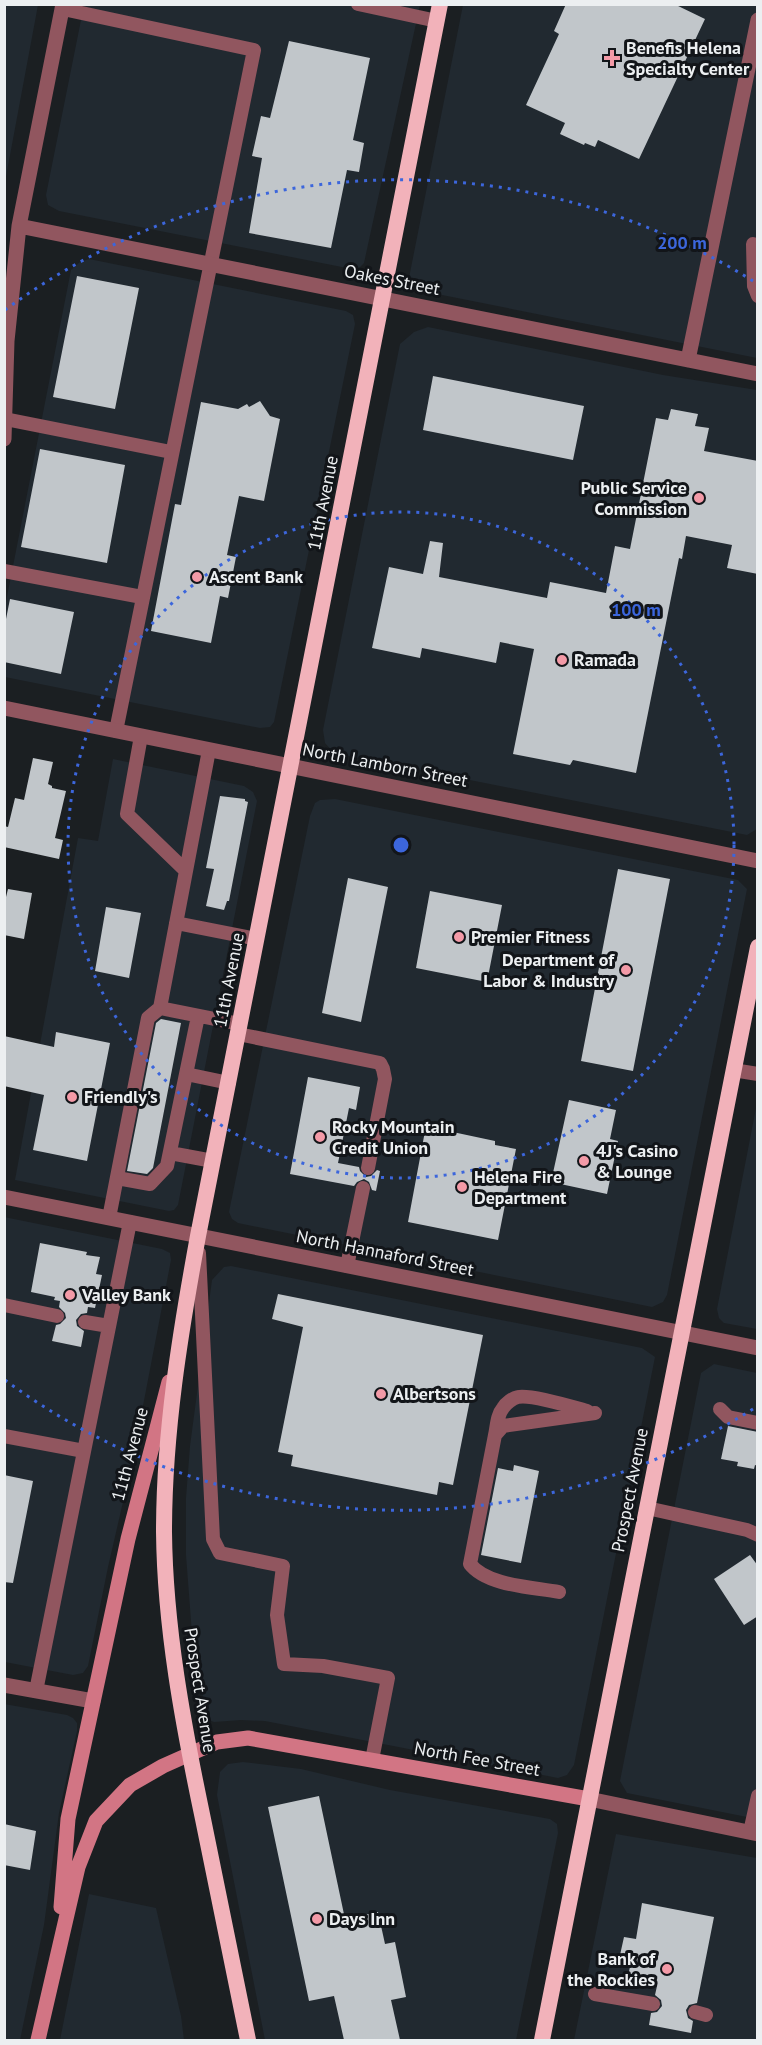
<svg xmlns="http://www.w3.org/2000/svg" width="762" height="2045" font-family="'PT Sans',sans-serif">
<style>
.built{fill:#212930}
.building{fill:#c1c6ca}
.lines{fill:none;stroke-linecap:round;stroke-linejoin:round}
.service{stroke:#91565f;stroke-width:14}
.minor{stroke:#91565f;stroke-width:15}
.tertiary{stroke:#91565f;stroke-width:15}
.secondary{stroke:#d27584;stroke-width:15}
.trunk{stroke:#f2b2ba;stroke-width:16}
.ring{fill:none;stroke:#3c66dc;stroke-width:3;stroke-dasharray:3 6}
.poi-dot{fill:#f39aa7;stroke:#121519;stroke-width:2}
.labels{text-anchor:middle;stroke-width:6;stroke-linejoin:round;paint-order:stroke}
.poi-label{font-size:18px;font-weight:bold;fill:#eceff1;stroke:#121519;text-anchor:start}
.street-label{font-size:18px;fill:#eceff1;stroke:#121519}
.centre{fill:#3c66dc;stroke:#121519;stroke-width:3}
.ring-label{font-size:18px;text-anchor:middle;font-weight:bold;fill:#3c66dc;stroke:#121519;stroke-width:6;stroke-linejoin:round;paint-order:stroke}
</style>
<rect width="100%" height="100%" fill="#1b1f22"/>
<!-- built -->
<path class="built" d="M5,4L38,5L5,182L4,5Z
M84,5H420L364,263L357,270L59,211L48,205L46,195Z
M463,5H757V358L407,288Z
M89,259L346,311L353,315L355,324L274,722L270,727L260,728L5,677V607L71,270L80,262Z
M428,327L663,375L757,390V829L747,835L334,753L325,743L323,730L400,344L414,332Z
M113,759L244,786L253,792L257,801L178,1205L174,1210L169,1211L15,1180L78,838L98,841Z
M335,799L738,880L747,889L667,1295L663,1302L652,1307L238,1223L232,1219L229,1212L310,816L315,803L320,800Z
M757,1103L758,1329H757L724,1323L719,1318L717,1309Z
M4,1217L162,1249L170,1253L171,1260L132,1463L108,1567L88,1666L83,1673L73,1675L5,1662Z
M231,1266L642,1348L655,1357L574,1765L567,1775L558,1778L265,1721L241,1720L214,1722L209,1720L206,1715L192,1634L186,1555V1498L190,1446L212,1280L224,1267Z
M714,1364L757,1373V1819L627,1793L620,1781L701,1373Z
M4,1704L67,1715L73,1718L77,1723V1731L59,1813L44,1925L20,2040H4Z
M243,1762L301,1769L390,1790L550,1819L557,1824L558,1833L516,2040H265L217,1795L220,1772L228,1764Z
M616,1834L757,1858V2040H574Z
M89,1894L156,1908L181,2016L184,2040H60Z"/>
<!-- building -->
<path class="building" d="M566,4H674L705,19L639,159L598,140L595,147L585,143L584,145L560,134L565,123L526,105L559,34L554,31Z
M289,41L370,58L353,140L364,143L359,172L347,170L331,248L249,233L262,158L252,156L261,116L270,118Z
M77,276L139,288L115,409L53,397Z
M433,376L584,406L573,460L423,430Z
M260,401L270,416L280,419L264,501L239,496L227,555L236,557L228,598L220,596L211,643L151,631L175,504L181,505L201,402L238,409L247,404L249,407Z
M671,409L698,414L695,426L709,428L704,451L758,461V574L727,568L732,545L686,536L682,559L679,558L636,773L573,760L570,765L513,754L534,649L500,642L496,663L422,648L420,658L372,648L389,567L423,574L430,541L443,543L439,577L547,598L550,582L606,593L615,546L630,549L656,418L668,420Z
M40,449L125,465L107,563L21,547Z
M10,599L74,612L61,674L4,662V629Z
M33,758L53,762L48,784L52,786V788L66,791L55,838L63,840L59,859L4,847V826L8,827L15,798L24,800Z
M220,796L245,799V801L248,802L229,901H227L224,910L206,906L214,869L206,868Z
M618,869L670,879L633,1071L581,1061Z
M348,878L388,887L361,1022L322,1013Z
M8,889L32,893L24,939L4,935V905Z
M430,891L502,905L487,982L416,968Z
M106,907L141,913L129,978L95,971Z
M161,1019L181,1023L153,1168L147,1174L127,1171L156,1023Z
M56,1032L110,1043L87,1161L33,1150L44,1095L4,1086V1036L54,1047Z
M308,1077L360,1087L356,1110L349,1108L338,1163L359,1167L360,1171L366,1177L371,1176L377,1170L380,1171L376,1191L372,1190L369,1182L364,1179L357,1182L354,1186L290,1174Z
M569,1100L616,1110L610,1139L618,1141L607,1194L551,1182Z
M425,1131L447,1135L448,1131L495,1141V1145L516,1149L498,1240L408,1222Z
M40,1243L87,1252L86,1255L100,1257L96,1274L102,1275L95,1308L88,1307L87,1313L81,1314L76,1320L77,1326L84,1331L81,1347L52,1341L56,1325L60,1324L66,1318L65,1313L59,1307L60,1301L54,1300L55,1297L31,1292Z
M278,1294L483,1335L453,1485L439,1482L437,1495L291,1466L293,1455L278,1452L303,1327L272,1319Z
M728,1426L758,1432V1466L755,1465L754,1469L737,1466L738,1462L721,1459Z
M514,1465L539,1471L521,1563L481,1555L498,1468L513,1471Z
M4,1475L33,1481L13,1583L4,1582Z
M750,1555L758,1566V1616L744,1625L714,1579Z
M319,1796L345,1919L378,1912L385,1944L395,1942L406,1997L391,2000L400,2040H344L334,1996L309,2001L268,1807Z
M4,1824L36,1831L30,1870L4,1865Z
M642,1903L714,1917L697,2003L689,2005L686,2010L688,2018L693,2021L691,2033L649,2025L651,2013L657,2012L662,2006L661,2000L655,1995L657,1986L627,1981L632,1957L620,1955L624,1937L636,1939Z"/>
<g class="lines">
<!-- service -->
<path class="service" d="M358,4L437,21
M63,9L254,50L116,731
M753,244L754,286L758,296
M5,419L171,452
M4,571L142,597
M141,736L127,814L186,871
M209,750L160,1008L240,1024
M176,923L257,939
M238,1034L380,1063L383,1069L385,1079L368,1168
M733,1070L758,1074
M186,1074L229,1083
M170,1153L213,1161
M117,1178L150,1184L167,1166L198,1016
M109,1218L148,1018L160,1008
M199,1253L213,1539L220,1553L283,1566L277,1615L284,1664L323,1666L388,1678L372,1760
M347,1266L363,1188
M4,1305L57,1316
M85,1322L109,1326
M720,1409L728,1417L758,1423
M495,1435C497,1426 497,1415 503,1408C506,1403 513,1398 518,1397C531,1394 573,1407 587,1411
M4,1436L84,1451
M647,1508L747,1530L758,1535
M559,1592C533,1587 487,1586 470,1564L495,1435L503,1426L595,1413
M36,1691L130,1222
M750,1832L758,1796
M595,1994L653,2004
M695,2012L706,2015"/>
<!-- minor -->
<path class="minor" d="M19,226L758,374
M688,360L758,20
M4,439L7,341L19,226L63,4
M4,1197L758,1348
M4,1685L93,1701
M589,1799L758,1834"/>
<!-- tertiary -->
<path class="tertiary" d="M4,708L758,861"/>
<!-- secondary -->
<path class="secondary" d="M61,1907L68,1819L128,1539L169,1382
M38,2040L78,1867L96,1821L130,1785L163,1766L217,1742L248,1738L589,1799"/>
<!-- trunk -->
<path class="trunk" d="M248,2040C233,1967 218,1893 203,1819C183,1724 165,1628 164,1532C164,1432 180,1334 198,1236L440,4
M542,2040L758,947"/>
</g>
<!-- distance rings -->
<g class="ring">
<circle cx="401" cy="845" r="333"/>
<path d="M753 1409A665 665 0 0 1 5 1380M5 310A665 665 0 0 1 753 281"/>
</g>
<!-- markers -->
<g class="poi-dot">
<path d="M609 49h6v6h6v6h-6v6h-6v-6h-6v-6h6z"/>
<circle cx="699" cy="498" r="6"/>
<circle cx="197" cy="577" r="6"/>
<circle cx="562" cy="660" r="6"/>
<circle cx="459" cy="937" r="6"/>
<circle cx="626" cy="970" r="6"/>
<circle cx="72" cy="1097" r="6"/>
<circle cx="320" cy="1137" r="6"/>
<circle cx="584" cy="1161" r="6"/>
<circle cx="462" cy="1187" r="6"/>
<circle cx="70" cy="1295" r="6"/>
<circle cx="381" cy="1394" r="6"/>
<circle cx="317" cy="1919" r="6"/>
<circle cx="667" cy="1969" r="6"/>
</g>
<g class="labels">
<!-- poi labels -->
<g class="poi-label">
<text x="626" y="54">Benefis Helena<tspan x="626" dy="21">Specialty Center</tspan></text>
<text x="687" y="494" text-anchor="end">Public Service<tspan x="687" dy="21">Commission</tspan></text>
<text x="209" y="583">Ascent Bank</text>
<text x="574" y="666">Ramada</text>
<text x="471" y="943">Premier Fitness</text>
<text x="614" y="966" text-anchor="end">Department of<tspan x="614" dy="21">Labor &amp; Industry</tspan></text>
<text x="84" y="1103">Friendly's</text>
<text x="332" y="1133">Rocky Mountain<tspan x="332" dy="21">Credit Union</tspan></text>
<text x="596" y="1157">4J's Casino<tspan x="596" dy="21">&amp; Lounge</tspan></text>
<text x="474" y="1183">Helena Fire<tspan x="474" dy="21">Department</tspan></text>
<text x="82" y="1301">Valley Bank</text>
<text x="393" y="1400">Albertsons</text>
<text x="329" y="1925">Days Inn</text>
<text x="655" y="1965" text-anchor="end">Bank of<tspan x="655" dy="21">the Rockies</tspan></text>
</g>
<!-- street labels -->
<g class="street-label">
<text transform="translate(392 280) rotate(11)" y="6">Oakes Street</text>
<text transform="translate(323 503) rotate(-79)" y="6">11th Avenue</text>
<text transform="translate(385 765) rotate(11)" y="6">North Lamborn Street</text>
<text transform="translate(229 980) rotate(-79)" y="6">11th Avenue</text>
<text transform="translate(385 1253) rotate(11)" y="6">North Hannaford Street</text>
<text transform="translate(130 1454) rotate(-75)" y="6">11th Avenue</text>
<text transform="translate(630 1490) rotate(-79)" y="6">Prospect Avenue</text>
<text transform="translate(200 1690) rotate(81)" y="6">Prospect Avenue</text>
<text transform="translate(477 1759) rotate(10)" y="6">North Fee Street</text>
</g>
</g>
<circle cx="401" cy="845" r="9" class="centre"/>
<g class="ring-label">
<text x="682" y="249">200 m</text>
<text x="636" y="616">100 m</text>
</g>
<!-- border -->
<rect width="762" height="2045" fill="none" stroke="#eceff1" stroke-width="12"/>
</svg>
